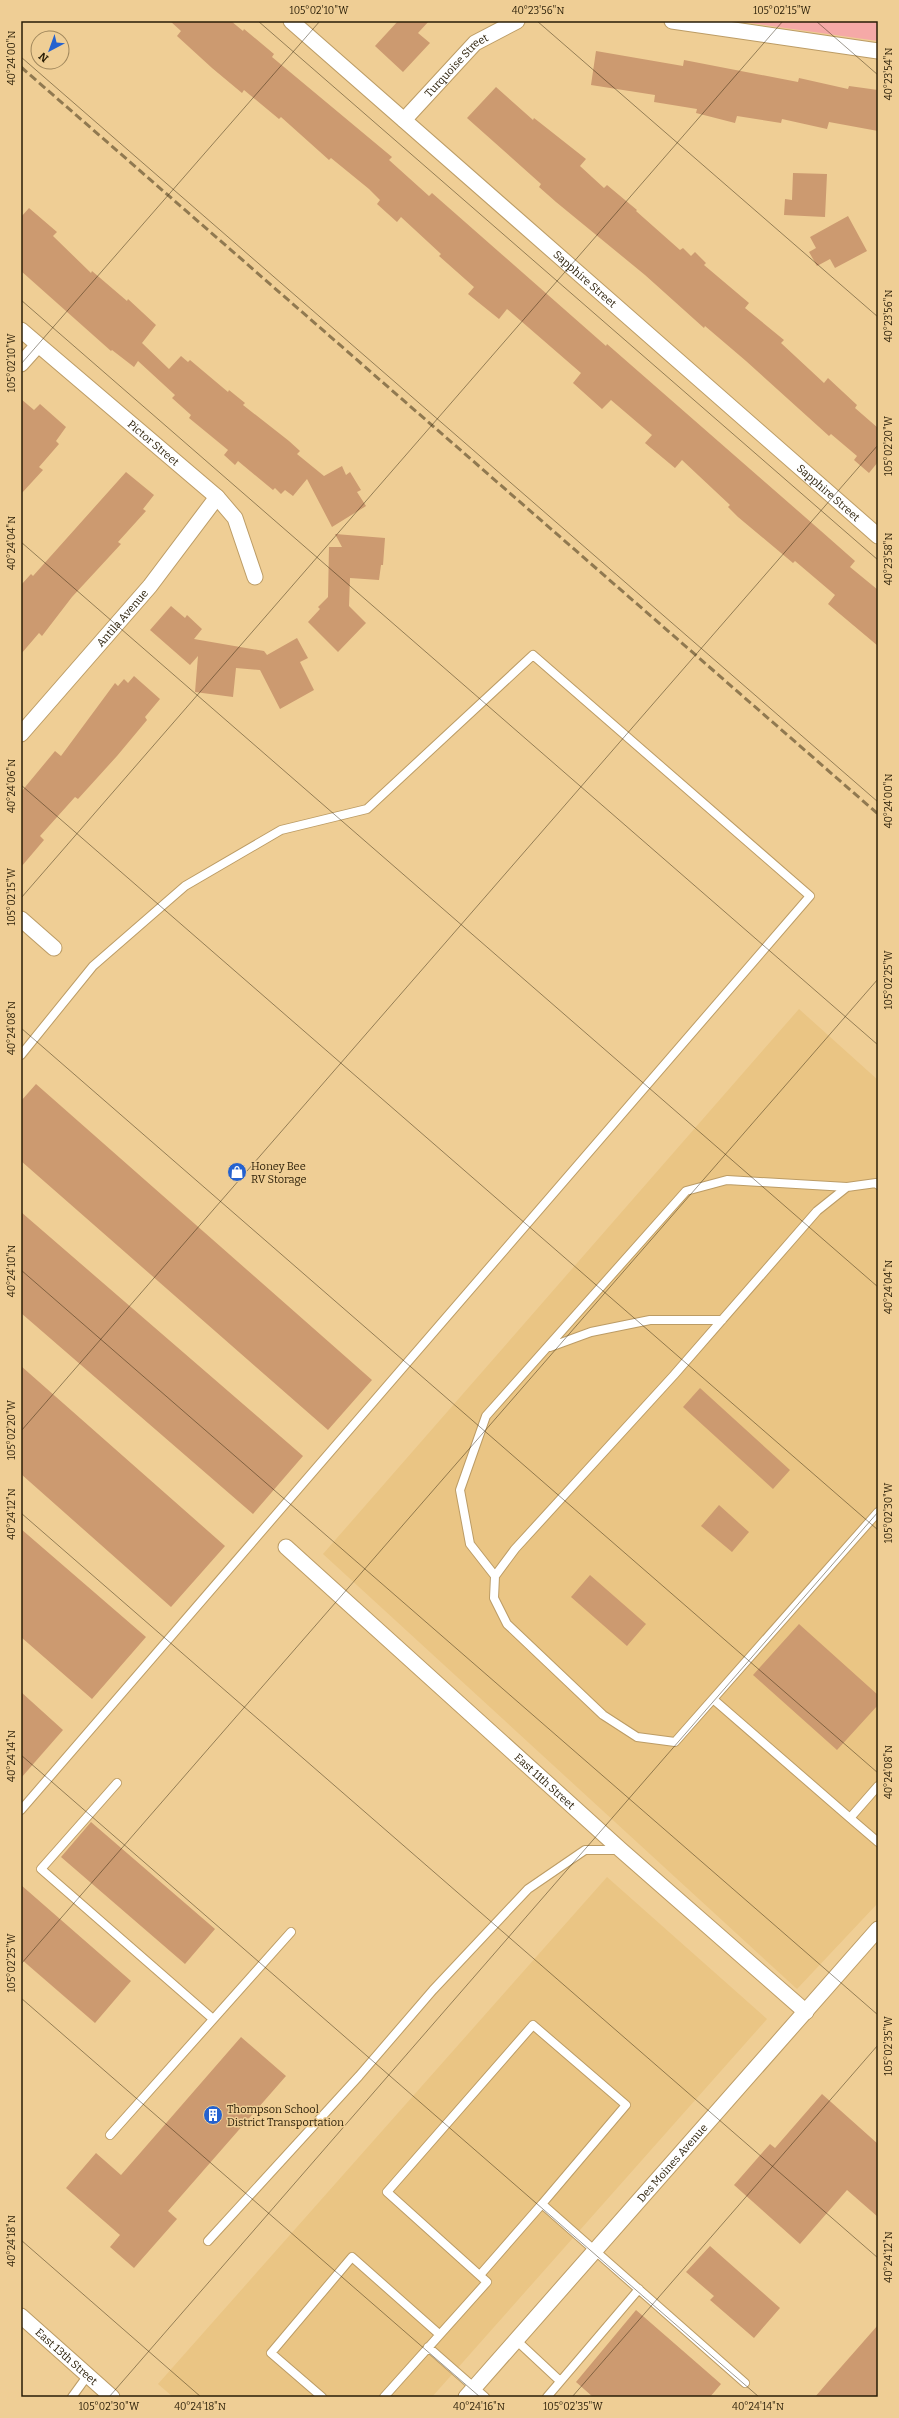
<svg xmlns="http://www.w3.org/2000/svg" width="899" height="2418" font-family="Bitter,serif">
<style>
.built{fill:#eac584}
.green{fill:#f5a9a7}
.building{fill:#cc9a70}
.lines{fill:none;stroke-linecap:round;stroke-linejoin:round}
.lane-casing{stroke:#bc9c65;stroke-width:10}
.street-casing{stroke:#bc9c65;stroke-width:17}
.lane{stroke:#fff;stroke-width:8}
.street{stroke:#fff;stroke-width:15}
.rail{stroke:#907950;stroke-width:3;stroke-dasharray:8 4;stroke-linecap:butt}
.ticks{fill:none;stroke:#291d06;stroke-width:1;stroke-opacity:0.45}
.labels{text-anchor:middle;stroke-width:3;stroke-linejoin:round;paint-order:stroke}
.street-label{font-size:11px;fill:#291d06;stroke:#efce95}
.poi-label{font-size:11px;fill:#291d06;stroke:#efce95;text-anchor:start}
.neatline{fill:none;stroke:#291d06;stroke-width:1.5}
.ticks-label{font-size:10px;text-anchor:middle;fill:#291d06}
</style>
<rect width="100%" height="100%" fill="#efce95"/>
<!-- built -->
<path class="built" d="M799,1009L878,1080V1903L797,1989L323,1554Z
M607,1877L767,2019L432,2397H173L158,2384Z"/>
<!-- green -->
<path class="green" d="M736,21H878V41Z"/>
<!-- building -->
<path class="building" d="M170,21H231L243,31L244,29L274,54L272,57L392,157L389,160L429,196L432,193L606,346L607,344L821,531L855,561L850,567L878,590V646L828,604L835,595L795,561L793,563L738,517L728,507L730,505L682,460L675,468L645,443L652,435L611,400L602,409L573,383L581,373L507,309L499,319L468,294L474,287L439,256L441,254L401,217L397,222L377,204L380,200L369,189L331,158L329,160L281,117L279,119L244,90L242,93L212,68L177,36L181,31Z
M398,21H429L418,33L430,43L403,72L375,46Z
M596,51L683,66L684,60L798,82L799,78L848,89L849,86L878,90V131L829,122L827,129L782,119L781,123L737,116L735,123L696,113L697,109L654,102L655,95L591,85Z
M496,87L533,120L534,118L586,159L580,166L604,188L607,185L637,210L636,211L680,250L683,248L691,256L695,252L706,263L704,265L749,303L745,308L784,340L781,343L824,383L828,378L857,405L855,408L878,428V462L869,473L854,460L857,456L831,434L829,436L746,361L705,326L704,328L645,275L556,202L539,187L541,184L467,118Z
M793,173L827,174L825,217L784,215L785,199L792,200Z
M29,208L57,232L53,236L91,273L92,271L127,301L128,299L156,325L142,343L169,369L181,356L188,362L190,360L228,392L229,390L245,403L243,405L289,441L300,451L297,454L324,476L342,466L346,475L350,472L361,490L357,492L366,506L332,527L307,479L293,496L285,490L281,494L275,488L273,490L238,461L235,465L224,455L228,450L189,418L191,415L172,398L175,395L138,361L134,367L112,350L111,351L21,271V217Z
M848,216L867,251L835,268L830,259L817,266L809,252L816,248L810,237Z
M21,399L34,410L40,404L66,427L56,441L59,444L39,467L43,470L21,494Z
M126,472L154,495L143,509L146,511L118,542L121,544L72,597L42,636L39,633L21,654V585L31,574L33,576Z
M335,534L385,538L383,565H381L379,580L350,578L349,606L366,623L338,652L308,622L320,609L318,607L328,597L329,547H342Z
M171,606L185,618L187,615L202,629L194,639L264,651L267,655L297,638L308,658L300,662L314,690L280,709L260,670L236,668L233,697L195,692L198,656L190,665L150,630Z
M134,676L160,699L145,717L147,720L117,756L78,799L75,797L40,836L44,840L21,867V792L55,751L61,756L115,683L118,686L124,679L128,683Z
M36,1084L372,1380L328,1430L21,1161V1101Z
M21,1212L303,1456L253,1514L21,1313Z
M21,1366L225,1546L171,1607L21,1474Z
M700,1388L790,1470L773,1489L683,1407Z
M719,1505L749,1532L732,1552L701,1526Z
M21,1529L146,1637L92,1699L21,1637Z
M590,1575L646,1624L627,1646L571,1597Z
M799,1624L878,1695V1705L837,1750L753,1675Z
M21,1692L63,1730L21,1778Z
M91,1822L215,1929L185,1964L61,1857Z
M21,1885L131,1981L95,2023L21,1959Z
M241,2037L286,2076L168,2211L177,2219L134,2268L110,2247L120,2235L66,2188L96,2153L121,2175Z
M822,2094L878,2144V2217L847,2190L800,2244L734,2185L770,2144L775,2148Z
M710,2246L780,2308L754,2338L710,2300L714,2296L686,2272Z
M636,2310L721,2384L710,2397H593L576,2382Z
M878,2325V2397H815L827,2383Z"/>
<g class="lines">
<defs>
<path id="lane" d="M21,1055L93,966L185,886L281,830L367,809L533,655L810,896L21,1810
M878,1185L876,1183L847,1187L817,1211L674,1375L515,1549L495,1576L494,1598L507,1624L603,1715L637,1737L675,1742L878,1512
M550,1347L591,1332L650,1320H722
M495,1576L470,1544L460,1490L486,1416L686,1191L727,1180L847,1187
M713,1699L850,1818
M117,1783L41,1869L213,2019
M878,1786L850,1818L878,1842
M110,2135L291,1932
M208,2241L359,2076L433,1990L528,1889L585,1850H620
M480,2275L542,2204
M516,2340L560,2381
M428,2347L485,2397
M72,2397L88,2375
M322,2397L271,2353L352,2257L439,2334
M384,2397L487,2282L387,2192L533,2025L626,2105L542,2204L745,2383
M547,2397L639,2289"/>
<g id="street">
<path id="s1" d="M291,21L878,536"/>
<path d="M672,21L878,51"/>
<path id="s2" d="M404,120L475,43L517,21"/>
<path id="s3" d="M21,330L217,497L235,518L255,577"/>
<path d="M21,364L38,345"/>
<path id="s4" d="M21,734L150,586L217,497"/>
<path d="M21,919L54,948"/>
<path id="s5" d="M286,1547L621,1850L806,2012"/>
<path id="s6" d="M21,2316L112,2397"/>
<path id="s7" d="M466,2397L878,1929"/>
</g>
</defs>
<!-- lane casing -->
<use href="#lane" class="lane-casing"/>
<!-- street casing -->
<use href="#street" class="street-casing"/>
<!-- lane -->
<use href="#lane" class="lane"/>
<!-- street -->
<use href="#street" class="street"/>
<!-- rail -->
<path class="rail" d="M21,67L878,814"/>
</g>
<!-- ticks -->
<path class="ticks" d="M258,21L878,560M537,21L878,317M816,21L878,75M21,57L878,802M21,300L878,1045M21,364L320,21M21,542L878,1287M21,785L878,1530M21,898L783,21M21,1028L878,1773M21,1270L878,2015M21,1431L878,445M21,1513L878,2258M21,1755L759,2397M21,1964L878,979M21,1998L480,2397M21,2240L201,2397M109,2397L878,1512M572,2397L878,2045"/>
<!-- icons -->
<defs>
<symbol id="shop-disc" viewBox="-11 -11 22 22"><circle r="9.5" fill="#2562cf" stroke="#efce95"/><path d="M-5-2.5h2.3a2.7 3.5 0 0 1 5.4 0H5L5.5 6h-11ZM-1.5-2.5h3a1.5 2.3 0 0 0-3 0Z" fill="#fff"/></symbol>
<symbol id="building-disc" viewBox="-11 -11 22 22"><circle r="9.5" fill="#2562cf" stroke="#efce95"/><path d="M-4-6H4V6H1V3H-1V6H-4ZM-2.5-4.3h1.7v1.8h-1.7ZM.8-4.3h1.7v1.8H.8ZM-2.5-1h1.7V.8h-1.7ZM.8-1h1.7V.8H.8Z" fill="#fff"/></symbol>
</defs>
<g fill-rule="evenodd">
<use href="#shop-disc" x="226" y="1161" width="22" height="22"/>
<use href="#building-disc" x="202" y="2104" width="22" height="22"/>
</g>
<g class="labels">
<!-- street labels -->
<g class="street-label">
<text dy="4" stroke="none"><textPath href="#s2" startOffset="76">Turquoise Street</textPath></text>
<text dy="4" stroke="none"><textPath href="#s1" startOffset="391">Sapphire Street</textPath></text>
<text dy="4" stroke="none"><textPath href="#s3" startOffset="174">Pictor Street</textPath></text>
<text dy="4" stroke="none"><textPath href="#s1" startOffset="715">Sapphire Street</textPath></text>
<text dy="4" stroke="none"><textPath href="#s4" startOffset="154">Antila Avenue</textPath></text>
<text dy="4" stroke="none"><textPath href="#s5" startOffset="349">East 11th Street</textPath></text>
<text dy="4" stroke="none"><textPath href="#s7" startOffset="312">Des Moines Avenue</textPath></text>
<text dy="4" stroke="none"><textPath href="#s6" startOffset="61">East 13th Street</textPath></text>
</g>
<!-- poi labels -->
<g class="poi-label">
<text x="251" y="1170">Honey Bee<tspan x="251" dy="13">RV Storage</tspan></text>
<text x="227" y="2113">Thompson School<tspan x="227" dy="13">District Transportation</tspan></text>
</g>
</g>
<!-- border -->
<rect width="899" height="2418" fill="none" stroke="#efce95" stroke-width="44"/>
<!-- north arrow -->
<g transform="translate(50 50) rotate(221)"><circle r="19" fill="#efce95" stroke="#a0875c"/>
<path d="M0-3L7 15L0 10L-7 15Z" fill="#2562cf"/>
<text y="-6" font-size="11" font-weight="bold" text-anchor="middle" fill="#291d06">N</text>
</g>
<rect x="22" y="22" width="855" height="2374" class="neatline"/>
<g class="ticks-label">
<text x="319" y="14">105°02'10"W</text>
<text x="538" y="14">40°23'56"N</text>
<text x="782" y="14">105°02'15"W</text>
<text transform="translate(11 58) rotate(-90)" y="4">40°24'00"N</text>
<text transform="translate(888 74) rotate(-90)" y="4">40°23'54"N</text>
<text transform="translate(888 316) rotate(-90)" y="4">40°23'56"N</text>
<text transform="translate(11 363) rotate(-90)" y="4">105°02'10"W</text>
<text transform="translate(888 446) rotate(-90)" y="4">105°02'20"W</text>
<text transform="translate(11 543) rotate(-90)" y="4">40°24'04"N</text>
<text transform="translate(888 559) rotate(-90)" y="4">40°23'58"N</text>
<text transform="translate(11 786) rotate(-90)" y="4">40°24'06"N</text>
<text transform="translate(888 801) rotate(-90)" y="4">40°24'00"N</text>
<text transform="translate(11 897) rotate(-90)" y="4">105°02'15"W</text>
<text transform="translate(888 980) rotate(-90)" y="4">105°02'25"W</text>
<text transform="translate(11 1028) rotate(-90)" y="4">40°24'08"N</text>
<text transform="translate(11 1271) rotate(-90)" y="4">40°24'10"N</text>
<text transform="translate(888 1287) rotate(-90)" y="4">40°24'04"N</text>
<text transform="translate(11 1430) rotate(-90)" y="4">105°02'20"W</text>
<text transform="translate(888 1513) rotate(-90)" y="4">105°02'30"W</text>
<text transform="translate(11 1514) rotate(-90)" y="4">40°24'12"N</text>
<text transform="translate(11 1756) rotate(-90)" y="4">40°24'14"N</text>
<text transform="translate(888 1772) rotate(-90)" y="4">40°24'08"N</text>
<text transform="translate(11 1963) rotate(-90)" y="4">105°02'25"W</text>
<text transform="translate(888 2046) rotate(-90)" y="4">105°02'35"W</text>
<text transform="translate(11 2241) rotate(-90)" y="4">40°24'18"N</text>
<text transform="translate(888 2257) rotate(-90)" y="4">40°24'12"N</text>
<text x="109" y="2410">105°02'30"W</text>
<text x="200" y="2410">40°24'18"N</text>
<text x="479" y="2410">40°24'16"N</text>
<text x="573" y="2410">105°02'35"W</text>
<text x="758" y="2410">40°24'14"N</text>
</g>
</svg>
